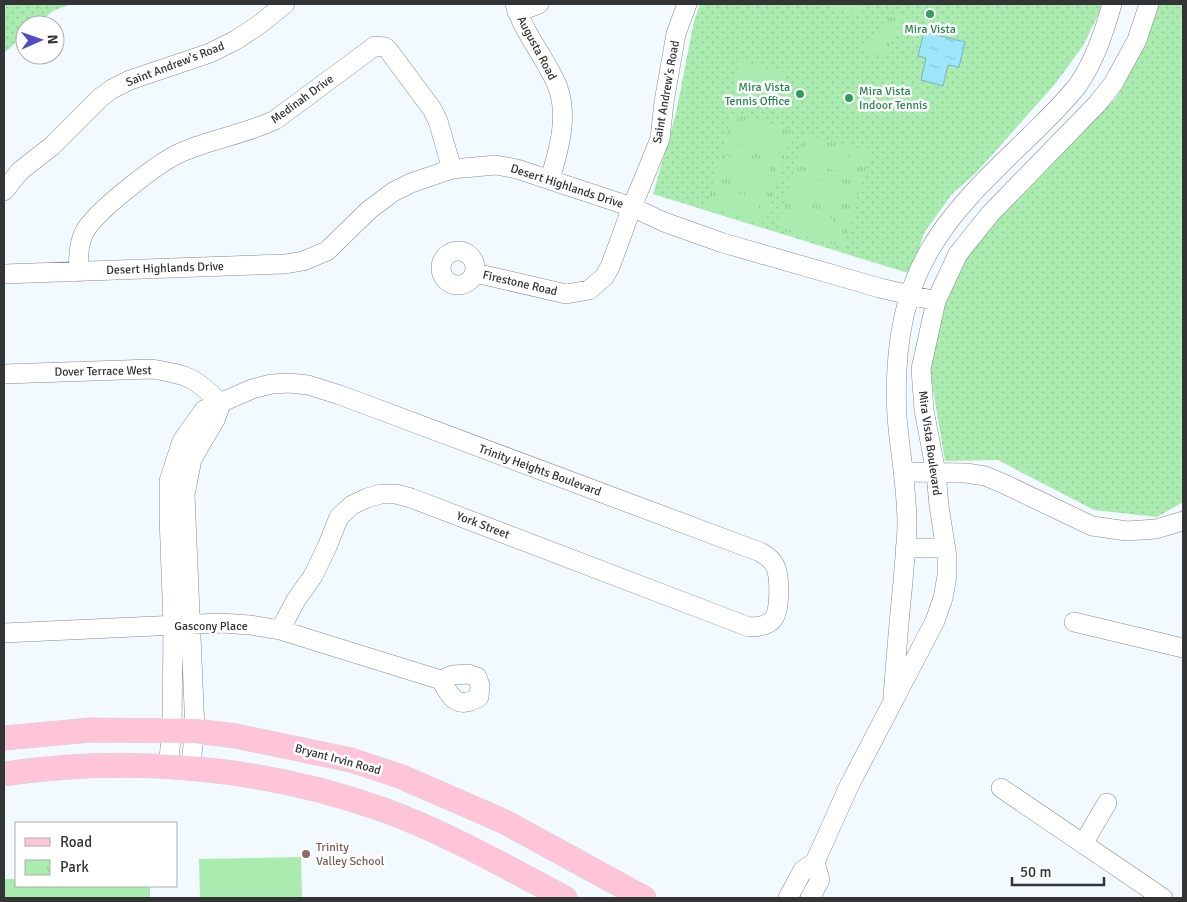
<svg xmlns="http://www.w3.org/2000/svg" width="1187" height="902" font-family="Signika,sans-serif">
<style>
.grass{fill:url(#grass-dots)}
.park{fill:url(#park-tufts)}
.pitch{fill:#aaebaf}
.water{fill:url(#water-ripples);stroke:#7db1bf}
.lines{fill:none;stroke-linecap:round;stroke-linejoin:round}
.minor-casing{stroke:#848a8f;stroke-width:20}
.major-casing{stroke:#d6d6d7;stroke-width:25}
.minor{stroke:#fff;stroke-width:19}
.major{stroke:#fec5d8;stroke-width:24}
.leisure-dot{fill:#2e9e5b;stroke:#fff;stroke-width:2}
.education-dot{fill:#8d6e63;stroke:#fff;stroke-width:2}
.labels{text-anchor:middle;stroke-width:5;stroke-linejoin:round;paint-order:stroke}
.leisure-label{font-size:12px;fill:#27864d;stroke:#fff}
.street-label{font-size:12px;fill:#323436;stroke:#fff}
.education-label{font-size:12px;fill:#785e54;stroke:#fff;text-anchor:start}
</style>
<defs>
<pattern id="grass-dots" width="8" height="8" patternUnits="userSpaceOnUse" patternTransform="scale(1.25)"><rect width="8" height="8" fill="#aaebaf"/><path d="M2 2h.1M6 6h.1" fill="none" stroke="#93ca97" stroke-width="1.8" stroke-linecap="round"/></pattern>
<pattern id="park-tufts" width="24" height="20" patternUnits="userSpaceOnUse" patternTransform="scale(1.25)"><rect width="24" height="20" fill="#aaebaf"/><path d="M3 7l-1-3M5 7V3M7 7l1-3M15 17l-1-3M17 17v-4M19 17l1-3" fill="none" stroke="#93ca97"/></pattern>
<pattern id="water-ripples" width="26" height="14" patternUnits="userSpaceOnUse" patternTransform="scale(1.25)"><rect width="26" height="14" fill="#9de6fa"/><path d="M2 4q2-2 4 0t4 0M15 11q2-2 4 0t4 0" fill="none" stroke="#88c6d7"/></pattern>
</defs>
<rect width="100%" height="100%" fill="#f3faff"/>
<!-- grass -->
<path class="grass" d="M4,4H71L53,11L36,25H25V35L4,53Z
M700,4H1101L1100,11L1083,46L1055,84L976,173L952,194L924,233L911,274L653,194L676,113L694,21Z
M1152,4H1183V502L1157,517L1094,510L998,460L945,461L930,372L941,305L977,238L1118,96Z"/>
<!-- park -->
<path class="park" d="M894,15L900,17L898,27L892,36L887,54L881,56L871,53L867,51L868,42L879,35L888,18Z
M732,113L792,130L766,223L706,207Z
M804,134L870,152L844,247L778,229Z"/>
<!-- pitch -->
<path class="pitch" d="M820,4H864L862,15L820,5Z
M740,61L785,73L778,97L734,86Z
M736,123L779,134L774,154L731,143Z
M807,142L850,153L845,173L802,162Z
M726,155L770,167L765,187L721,176Z
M798,175L841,186L836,207L793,195Z
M717,188L761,199L755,220L712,208Z
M790,208L833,219L828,239L785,228Z
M301,857L302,898H200L199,859Z
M4,879H16V886H150V898H4Z"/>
<!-- water -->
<path class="water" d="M924,32L965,42L959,67L948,65L943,86L921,80L926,58L918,56Z"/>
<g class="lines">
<defs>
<path id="minor" d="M515,4C524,34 545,57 557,85C569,115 559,150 550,179
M517,12L539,4
M4,191L20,171L52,146L101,97L112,89L130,80L210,53L236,40L260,24L285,4
M441 268a17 17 0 1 1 34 0a17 17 0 1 1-34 0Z
M79,272C78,258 78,243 85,231C96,211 160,161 182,152C212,139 245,134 275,120L375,46L385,47L389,51L432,109L438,121L452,169
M475,273L566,294L589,290L604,277L610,267L632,207L660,139L664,102L676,34L687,4
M4,274L285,264L303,261L327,251L369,210L393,192L411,183L452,169L496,165L517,169L632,207L664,222L723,243L880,288L936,301
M4,374L152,369C188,375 195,377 221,404
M904,472L966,473L985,476L1002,483L1092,526L1127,531L1156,529L1183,521
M905,548H946
M1074,622L1183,648
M4,633L221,623L250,625L280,630L441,680
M468,674L477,677L480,685L479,697C457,710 451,698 441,680L453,675Z
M893,697C896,658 899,620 903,582C904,563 907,543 907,524C907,488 900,453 897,417C894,362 900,302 928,253C953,208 994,171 1031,135C1047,119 1064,103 1078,85C1095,60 1104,32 1112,4
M168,767L172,730L173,625L169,515V481L182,441L204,410L252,389L271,384L289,383L308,385L340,395L760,552C767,556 773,560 776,568C780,579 780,609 774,618C769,626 758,627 749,627L411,498L396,494H381L367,498L352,505L339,517L327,547L313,576L296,600L280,630
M190,769L195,731L185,495L192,459L215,420L221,404
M1001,788L1163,898
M1083,844L1107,803
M788,898L803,870L815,862L849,786L935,621L943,598L947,576V557L939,506L936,473L924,410L921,369L936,301L958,254L990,214L1097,104L1113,84L1137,40L1149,4
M810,898L820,880L815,862"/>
<path id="major" d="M4,738L91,730L195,731L236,736L351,760L402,777L505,822L644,898
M4,774C131,755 263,767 384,810C447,833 506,867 565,898"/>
</defs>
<!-- minor casing -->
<use href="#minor" class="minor-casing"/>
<!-- major casing -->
<use href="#major" class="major-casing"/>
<!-- minor -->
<use href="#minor" class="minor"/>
<!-- major -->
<use href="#major" class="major"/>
</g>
<!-- markers -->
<g class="leisure-dot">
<circle cx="930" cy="14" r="5"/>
<circle cx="800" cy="94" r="5"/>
<circle cx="849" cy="98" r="5"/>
</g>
<circle class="education-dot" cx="306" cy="854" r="5"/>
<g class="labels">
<!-- leisure labels -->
<g class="leisure-label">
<text x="930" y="33">Mira Vista</text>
<text x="790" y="91" text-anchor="end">Mira Vista<tspan x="790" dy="14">Tennis Office</tspan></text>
<text x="859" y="95" text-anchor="start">Mira Vista<tspan x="859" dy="14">Indoor Tennis</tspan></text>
</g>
<!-- street labels -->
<g class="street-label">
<text transform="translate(537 48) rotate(62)" y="4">Augusta Road</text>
<text transform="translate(175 64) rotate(-21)" y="4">Saint Andrew's Road</text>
<text transform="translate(666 92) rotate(-80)" y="4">Saint Andrew's Road</text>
<text transform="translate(302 99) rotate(-36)" y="4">Medinah Drive</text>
<text transform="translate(567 186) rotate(18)" y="4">Desert Highlands Drive</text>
<text transform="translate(165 268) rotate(-2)" y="4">Desert Highlands Drive</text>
<text transform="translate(520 283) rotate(13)" y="4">Firestone Road</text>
<text transform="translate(103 371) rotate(-1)" y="4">Dover Terrace West</text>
<text transform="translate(930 443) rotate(82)" y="4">Mira Vista Boulevard</text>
<text transform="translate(540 470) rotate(20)" y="4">Trinity Heights Boulevard</text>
<text transform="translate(483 525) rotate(21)" y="4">York Street</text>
<text x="211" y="630">Gascony Place</text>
<text transform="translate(338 759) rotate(15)" y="4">Bryant Irvin Road</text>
</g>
<!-- education labels -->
<g class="education-label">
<text x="316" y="851">Trinity<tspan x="316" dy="14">Valley School</tspan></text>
</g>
</g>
<!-- border -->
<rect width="1187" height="902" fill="none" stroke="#323436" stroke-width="10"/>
<!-- legend -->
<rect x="15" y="822" width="162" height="65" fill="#ffffff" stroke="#adaeaf"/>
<rect x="25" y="838" width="25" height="8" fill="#fec5d8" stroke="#adaeaf"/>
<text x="60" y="847" font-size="15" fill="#323436">Road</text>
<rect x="25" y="860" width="25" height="15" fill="url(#park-tufts)" stroke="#adaeaf"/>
<text x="60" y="872" font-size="15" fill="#323436">Park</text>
<!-- north arrow -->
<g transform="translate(40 40) rotate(88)"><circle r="24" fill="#ffffff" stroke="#adaeaf"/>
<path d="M0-4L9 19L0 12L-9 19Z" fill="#504cc3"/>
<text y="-8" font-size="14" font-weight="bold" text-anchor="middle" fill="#323436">N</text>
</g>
<!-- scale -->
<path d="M1012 877v8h92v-8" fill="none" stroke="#323436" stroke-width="2.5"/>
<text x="1020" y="877" font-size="15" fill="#323436" stroke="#ffffff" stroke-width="4" paint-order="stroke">50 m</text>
</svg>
